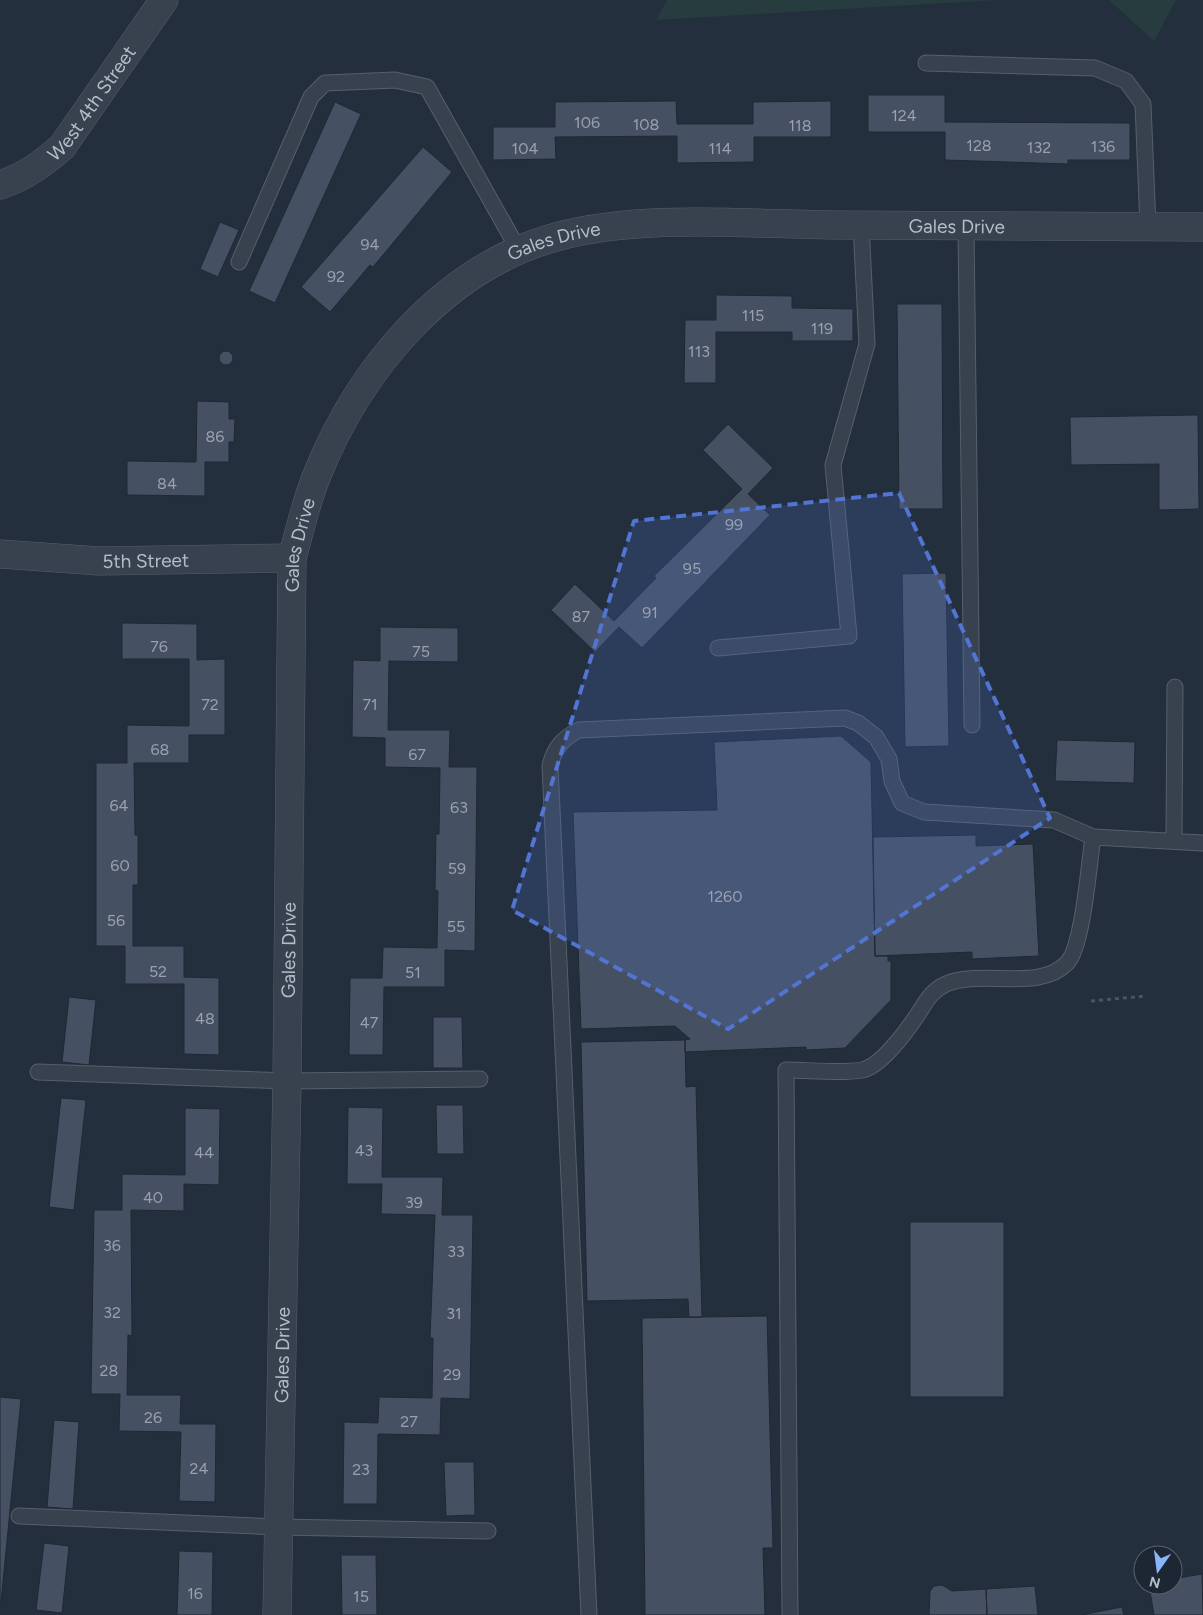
<svg xmlns="http://www.w3.org/2000/svg" width="1203" height="1615" font-family="Figtree,sans-serif">
<style>
.green{fill:#263c3f}
.building{fill:#455162;stroke:#1f2835}
.lines{fill:none;stroke-linecap:round;stroke-linejoin:round}
.lane-casing{stroke:#565f6c;stroke-width:17}
.street-casing{stroke:#565f6c;stroke-width:29}
.path{stroke:#44595c;stroke-width:3;stroke-dasharray:4 4;stroke-linecap:butt}
.lane{stroke:#38414e;stroke-width:15}
.street{stroke:#38414e;stroke-width:28}
.marked{fill:#5274d3;fill-opacity:0.2;stroke:#5274d3;stroke-width:4;stroke-dasharray:10 6;stroke-linejoin:round}
.labels{text-anchor:middle;stroke-width:4.5;stroke-linejoin:round;paint-order:stroke}
.number-label{font-size:16px;fill:#98a1af}
.street-label{font-size:19px;fill:#b4bcc9;stroke:#1d2633}
</style>
<rect width="100%" height="100%" fill="#242f3e"/>
<!-- green -->
<path class="green" d="M667,0H997L656,20Z
M1109,0H1176L1154,41Z"/>
<!-- building -->
<path class="building" d="M868,95H945V122L1130,123V160H1068V164L945,160V132H868Z
M676,101L677,124H753V102L831,101V137H754V162L677,163V136L555,137L556,159L493,160V127H555V102Z
M335,102L361,114L275,303L249,291Z
M423,147L452,172L373,267L370,265L330,312L301,287Z
M220,222L239,230L218,277L200,269Z
M716,295L792,296V308L853,309V341H792V332H716V383H684L685,320H716Z
M897,304H942L943,509H899Z
M219 358a7 7 0 1 1 14 0a7 7 0 1 1-14 0Z
M197,401L229,402V419H235L234,442H229V462H205V496L127,495V461L196,462Z
M1198,415L1199,509L1159,510V464L1071,465L1070,417Z
M728,424L773,468L748,494L770,515L642,648L619,627L595,652L551,610L575,584L614,621L656,578L654,576L742,489L703,450Z
M946,573L949,746L905,747L902,574Z
M122,623L197,624V660L225,659V735H189V763H134L135,835H138V885H133V946H184V977L219,978V1055L184,1054V984H125V946H96V763H127V725L189,726V659H122Z
M380,627L458,628V662L389,661L388,730H450L449,767H477L475,951L445,950V987H384L383,1055H349L350,978H382L383,947L437,948L438,891L435,890L436,834H439L440,768L385,767V738L352,737L353,660L380,661Z
M841,736L871,762L875,956H888V961H891V1000L845,1048L806,1050V1047L685,1052V1040L690,1039L675,1026L581,1029L573,812L717,810L714,742Z
M1057,740L1135,742L1134,783L1055,781Z
M976,835V846L1033,844L1039,956L972,959V952L875,956L873,837Z
M69,997L96,1000L89,1065L62,1062Z
M433,1017H462L463,1068H433Z
M685,1040L686,1087L696,1086L702,1317H689L688,1299L587,1301L581,1042Z
M61,1098L86,1100L74,1210L49,1207Z
M436,1105H463L464,1154H437Z
M348,1107L383,1108L382,1177H443L442,1215H473L470,1399L441,1398L440,1435L378,1434L377,1504H343L344,1422L378,1423L379,1397L432,1398L433,1338H430L435,1215L381,1214L382,1184H347Z
M185,1108L220,1109L219,1185L184,1184V1211L131,1210L132,1336L128,1335L127,1395H181L180,1424H216L215,1502L179,1501L181,1432L119,1431L120,1394H91L94,1210H122V1174L185,1175Z
M910,1222H1004V1397H910Z
M767,1316L773,1548H763L765,1615H645L642,1318Z
M0,1397L21,1399L1,1602H0Z
M54,1420L79,1422L73,1509L47,1507Z
M444,1462H474L475,1515L446,1516Z
M44,1543L69,1546L62,1613L36,1610Z
M179,1551L213,1552L212,1615H177Z
M341,1555H376L377,1615H342Z
M1202,1574L1203,1615H1154L1149,1585H1173V1579Z
M942,1585L952,1591L986,1589L987,1615H929L930,1591L934,1586Z
M1035,1586L1038,1615H987L986,1589Z
M1122,1607L1124,1615H1081Z"/>
<g class="lines">
<defs>
<path id="lane" d="M926,63L1095,68L1126,81L1143,104L1148,227
M966,227L972,725
M239,262L311,97L325,83L395,80L427,87L518,249
M718,648L849,636L833,465L867,344L861,225
M1174,841L1175,687
M38,1072L287,1081L480,1079
M19,1516L279,1527L488,1531
M589,1615L550,766C554,748 563,738 579,730L845,718L858,723L876,737L889,759L892,781L902,803L924,812L1054,820L1093,837
M790,1615L786,1070C810,1070 840,1074 862,1070C880,1067 906,1032 916,1017C925,1004 930,991 946,984C980,969 1040,992 1067,963C1083,947 1089,863 1093,837L1203,843"/>
<g id="street">
<path id="s1" d="M0,185C25,177 42,164 62,147L164,0"/>
<path id="s2" d="M0,554L99,561L292,558"/>
<path id="s3" d="M277,1615L287,1081L292,558C300,531 306,501 317,475C359,370 443,268 556,237C640,214 745,224 833,225C956,226 1079,227 1203,227"/>
</g>
</defs>
<!-- lane casing -->
<use href="#lane" class="lane-casing"/>
<!-- street casing -->
<use href="#street" class="street-casing"/>
<!-- path -->
<path class="path" d="M1091,1001L1146,996"/>
<!-- lane -->
<use href="#lane" class="lane"/>
<!-- street -->
<use href="#street" class="street"/>
</g>
<!-- marked area -->
<path class="marked" d="M899,493L1050,818L728,1029L512,910L634,521Z"/>
<g class="labels">
<!-- number labels -->
<g class="number-label">
<text x="904" y="121">124</text>
<text x="587" y="128">106</text>
<text x="646" y="130">108</text>
<text x="800" y="131">118</text>
<text x="979" y="151">128</text>
<text x="1103" y="152">136</text>
<text x="1039" y="153">132</text>
<text x="525" y="154">104</text>
<text x="720" y="154">114</text>
<text x="370" y="250">94</text>
<text x="336" y="282">92</text>
<text x="753" y="321">115</text>
<text x="822" y="334">119</text>
<text x="699" y="357">113</text>
<text x="215" y="442">86</text>
<text x="167" y="489">84</text>
<text x="734" y="530">99</text>
<text x="692" y="574">95</text>
<text x="650" y="618">91</text>
<text x="581" y="622">87</text>
<text x="159" y="652">76</text>
<text x="421" y="657">75</text>
<text x="210" y="710">72</text>
<text x="370" y="710">71</text>
<text x="160" y="755">68</text>
<text x="417" y="760">67</text>
<text x="119" y="811">64</text>
<text x="459" y="813">63</text>
<text x="120" y="871">60</text>
<text x="457" y="874">59</text>
<text x="725" y="902">1260</text>
<text x="116" y="926">56</text>
<text x="456" y="932">55</text>
<text x="158" y="977">52</text>
<text x="413" y="978">51</text>
<text x="205" y="1024">48</text>
<text x="369" y="1028">47</text>
<text x="364" y="1156">43</text>
<text x="204" y="1158">44</text>
<text x="153" y="1203">40</text>
<text x="414" y="1208">39</text>
<text x="112" y="1251">36</text>
<text x="456" y="1257">33</text>
<text x="112" y="1318">32</text>
<text x="454" y="1319">31</text>
<text x="109" y="1376">28</text>
<text x="452" y="1380">29</text>
<text x="153" y="1423">26</text>
<text x="409" y="1427">27</text>
<text x="199" y="1474">24</text>
<text x="361" y="1475">23</text>
<text x="195" y="1599">16</text>
<text x="361" y="1602">15</text>
</g>
<!-- street labels -->
<g class="street-label">
<text dy="7" stroke="none"><textPath href="#s1" startOffset="126">West 4th Street</textPath></text>
<text dy="7" stroke="none"><textPath href="#s3" startOffset="1895">Gales Drive</textPath></text>
<text dy="7" stroke="none"><textPath href="#s3" startOffset="1490">Gales Drive</textPath></text>
<text dy="7" stroke="none"><textPath href="#s3" startOffset="1071">Gales Drive</textPath></text>
<text dy="7" stroke="none"><textPath href="#s2" startOffset="146">5th Street</textPath></text>
<text dy="7" stroke="none"><textPath href="#s3" startOffset="665">Gales Drive</textPath></text>
<text dy="7" stroke="none"><textPath href="#s3" startOffset="260">Gales Drive</textPath></text>
</g>
</g>
<!-- north arrow -->
<g transform="translate(1158 1570) rotate(194)"><circle r="24" fill="#1d2633" stroke="#59626f"/>
<path d="M0-4L9 19L0 12L-9 19Z" fill="#8ab4f8"/>
<text y="-8" font-size="14" font-weight="bold" text-anchor="middle" fill="#b4bcc9">N</text>
</g>
</svg>
